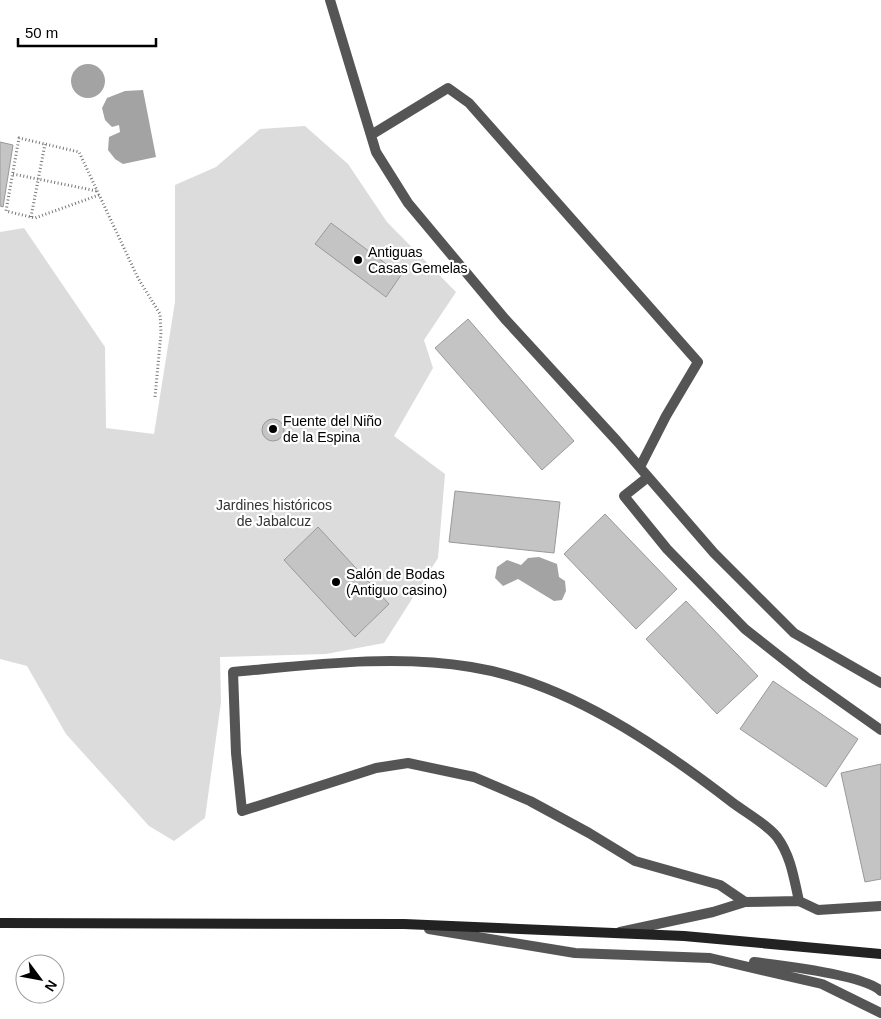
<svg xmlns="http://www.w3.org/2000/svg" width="881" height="1019" font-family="Helvetica,sans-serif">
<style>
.green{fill:#dcdcdc}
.water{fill:#a3a3a3}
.building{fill:#c4c4c4;stroke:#999}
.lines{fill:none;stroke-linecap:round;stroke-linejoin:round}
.path{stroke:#777;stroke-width:3;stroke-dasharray:1 2.5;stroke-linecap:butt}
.minor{stroke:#555;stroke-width:10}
.secondary{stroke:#222;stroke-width:10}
.poi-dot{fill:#000;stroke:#fff;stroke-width:2}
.labels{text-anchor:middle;stroke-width:4.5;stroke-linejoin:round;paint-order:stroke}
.poi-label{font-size:14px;fill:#000;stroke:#fff;text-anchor:start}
.park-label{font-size:14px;fill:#333;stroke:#fff}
</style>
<rect width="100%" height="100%" fill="#fff"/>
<!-- green -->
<path class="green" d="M305,126L348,164L387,222L456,292L424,340L433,368L394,436L445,474L438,558L384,643L326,654L220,657L221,702L205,818L174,841L149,826L66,734L27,666L0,659V232L24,228L105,347L106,428L154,434L175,302V185L216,167L260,129Z"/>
<!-- water -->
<path class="water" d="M71 81a17 17 0 1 1 34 0a17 17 0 1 1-34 0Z
M143,90L156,157L123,164L115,159L108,150L109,137L120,132L119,125L112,127L105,120L102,108L107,98L125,91Z
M539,557L557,564L559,577L565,581L566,591L562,600L554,601L518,579L503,586L495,578L497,567L507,560L521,565L528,558Z"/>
<!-- building -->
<path class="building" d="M0,142L13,145L3,207L0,206Z
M331,223L401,275L386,297L315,244Z
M468,319L574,441L542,470L435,348Z
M262 430a11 11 0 1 1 22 0a11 11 0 1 1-22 0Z
M455,491L560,502L554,553L449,542Z
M605,514L677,589L636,629L564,554Z
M318,527L389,604L355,637L284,560Z
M686,601L758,676L717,714L646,639Z
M773,681L858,739L826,787L740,729Z
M881,764V879L865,882L841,773Z"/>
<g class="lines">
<!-- path -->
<path class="path" d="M13,174L97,191
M99,195L35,218L6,211L19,138L79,152L138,278L160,314L161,333L155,397
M31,217L45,144"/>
<!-- minor -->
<path class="minor" d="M330,0L376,152L408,203L505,319L617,441L714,553L794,633L881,683
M371,135L448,88L469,103L698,362L666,416L640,467
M648,477L624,496L667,549L745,629L806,677L881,730
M745,902L720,885L635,861L589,833L530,801L474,777L408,763L376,768L242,811L236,753L233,672C310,665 394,654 471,667C566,682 658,745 733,803C745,812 768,825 777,837C791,856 794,879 799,901
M429,929L575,953L710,958L822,984L881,1013
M620,932L713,912L745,902L799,901L818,910L881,906
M754,962C780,965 864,975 881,991"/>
<!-- secondary -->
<path class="secondary" d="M0,923L404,924L684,936L881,954"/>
</g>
<!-- markers -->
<g class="poi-dot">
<circle cx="358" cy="260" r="5"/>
<circle cx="273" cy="429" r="5"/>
<circle cx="336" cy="582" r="5"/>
</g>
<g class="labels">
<!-- poi labels -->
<g class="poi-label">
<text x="368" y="257">Antiguas<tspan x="368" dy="16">Casas Gemelas</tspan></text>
<text x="283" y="426">Fuente del Niño<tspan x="283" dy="16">de la Espina</tspan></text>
<text x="346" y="579">Salón de Bodas<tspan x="346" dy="16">(Antiguo casino)</tspan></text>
</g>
<!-- park labels -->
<g class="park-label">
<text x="274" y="510">Jardines históricos<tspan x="274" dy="16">de Jabalcuz</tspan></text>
</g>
</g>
<!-- north arrow -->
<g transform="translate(40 979) rotate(122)"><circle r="24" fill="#ffffff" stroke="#999999"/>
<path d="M0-4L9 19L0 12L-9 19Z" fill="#000000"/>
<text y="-8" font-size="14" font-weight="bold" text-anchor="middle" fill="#000000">N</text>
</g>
<!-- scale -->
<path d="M18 38v8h138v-8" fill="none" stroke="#000000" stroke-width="2.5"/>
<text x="25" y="38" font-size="15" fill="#000000" stroke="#ffffff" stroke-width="4" paint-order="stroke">50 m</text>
</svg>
